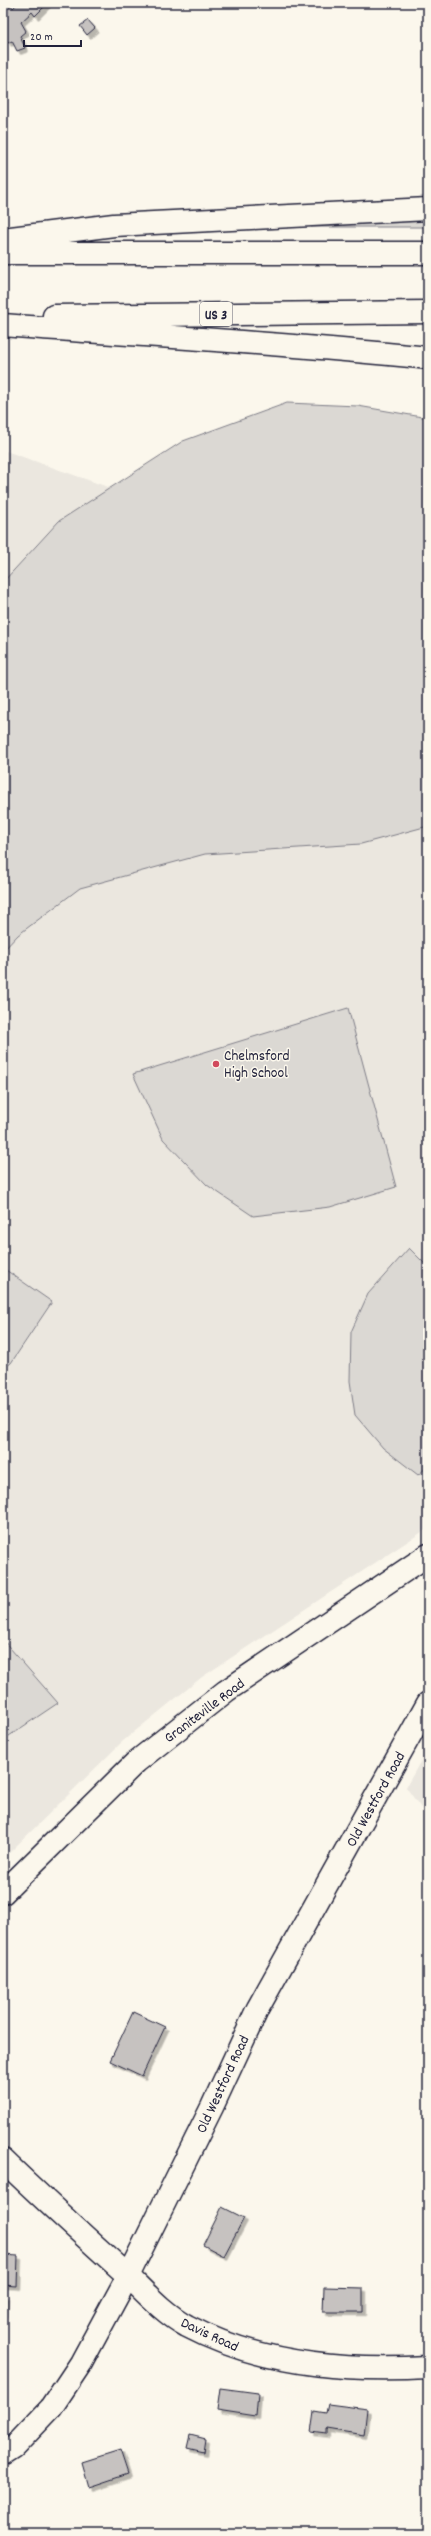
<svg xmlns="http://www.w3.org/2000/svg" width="431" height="2536" font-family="Dekko,sans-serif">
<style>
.built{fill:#ebe7df}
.green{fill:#dbd8d3;stroke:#7e7d87}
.building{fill:#c6c2c0;stroke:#22223b;filter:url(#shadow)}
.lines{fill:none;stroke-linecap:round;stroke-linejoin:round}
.minor-casing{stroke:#22223b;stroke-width:25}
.secondary-casing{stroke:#22223b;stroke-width:25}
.motorway-casing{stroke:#22223b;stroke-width:25}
.minor{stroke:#fbf7ec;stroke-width:22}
.secondary{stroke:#fbf7ec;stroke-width:22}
.motorway{stroke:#fbf7ec;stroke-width:22}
.poi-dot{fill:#d1495b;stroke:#fbf7ec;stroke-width:1.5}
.labels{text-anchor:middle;stroke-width:3;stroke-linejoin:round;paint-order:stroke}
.shield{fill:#fbf7ec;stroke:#636270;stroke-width:1}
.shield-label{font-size:14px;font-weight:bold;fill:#22223b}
.poi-label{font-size:15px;fill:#22223b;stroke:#fbf7ec;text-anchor:start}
.street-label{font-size:15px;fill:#22223b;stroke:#fbf7ec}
</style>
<defs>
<filter id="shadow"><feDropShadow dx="3.5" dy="3.5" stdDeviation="0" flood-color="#0004"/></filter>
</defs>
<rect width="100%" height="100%" fill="#fbf7ec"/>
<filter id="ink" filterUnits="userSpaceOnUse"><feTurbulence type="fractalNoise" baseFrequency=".025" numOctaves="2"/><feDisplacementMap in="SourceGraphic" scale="8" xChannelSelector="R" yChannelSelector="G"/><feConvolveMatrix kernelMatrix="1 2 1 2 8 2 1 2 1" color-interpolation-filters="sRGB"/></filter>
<g filter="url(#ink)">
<!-- built -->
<path class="built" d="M3,450L428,600V1528L202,1677L123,1741L3,1859Z
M428,1748V1818L406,1787Z"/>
<!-- green -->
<path class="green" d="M428,220V227H311V224Z
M287,403L358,406L428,418V826L361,844L205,854L80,888L18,935L3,951V582L59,521L183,441Z
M348,1008L396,1187L330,1207L253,1216L207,1185L163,1139L133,1074Z
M409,1248L428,1267V1466L418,1475L383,1448L355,1415L350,1381L351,1332L368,1294Z
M3,1268L52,1302L11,1363L3,1369Z
M3,1640L58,1703L3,1740Z"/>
<!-- building -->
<path class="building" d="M18,3H48L35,16L32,12L21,22L26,31L20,36L25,48L17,51L12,41L8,43L3,35V10L11,5L13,8Z
M88,20L95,28L87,35L80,26Z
M133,2012L165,2027L142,2076L110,2061Z
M222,2207L244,2218L224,2256L203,2245Z
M3,2255L18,2256L17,2286L3,2285Z
M324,2287L363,2288V2312H323Z
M3,2295H5L4,2315H3Z
M220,2388L258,2393L256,2416L217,2410Z
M328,2404L367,2409L364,2435L327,2429V2434L311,2432L314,2411L326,2413Z
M190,2435L206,2439L204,2452L187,2448Z
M120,2450L128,2474L89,2487L82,2462Z"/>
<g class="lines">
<defs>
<path id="minor" d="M3,2160C43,2199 84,2236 125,2273C145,2292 162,2312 187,2326C261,2365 346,2372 428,2367"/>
<path id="secondary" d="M3,1893L136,1762L226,1691L428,1555
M3,2454L14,2447L51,2408L81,2363L128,2276L212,2107L258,2008L428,1703"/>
<path id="motorway" d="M3,239L114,225L428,209
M3,253H428
M54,316L428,312
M3,325C145,336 287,343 428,358"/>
</defs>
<!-- minor casing -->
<use href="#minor" class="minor-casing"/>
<!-- secondary casing -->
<use href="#secondary" class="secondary-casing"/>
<!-- motorway casing -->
<use href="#motorway" class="motorway-casing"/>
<!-- minor -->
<use href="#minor" class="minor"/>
<!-- secondary -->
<use href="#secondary" class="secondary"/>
<!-- motorway -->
<use href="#motorway" class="motorway"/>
</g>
</g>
<!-- markers -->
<circle class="poi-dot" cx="216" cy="1064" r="4"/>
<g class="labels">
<!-- shield labels -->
<rect class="shield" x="200" y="302" width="32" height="24" rx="3"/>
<g class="shield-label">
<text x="216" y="319">US 3</text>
</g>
<!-- poi labels -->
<g class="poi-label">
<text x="224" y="1060">Chelmsford<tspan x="224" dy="17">High School</tspan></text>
</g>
<!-- street labels -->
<g class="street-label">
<text transform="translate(204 1710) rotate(-37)" y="5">Graniteville Road</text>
<text transform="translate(375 1799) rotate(-61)" y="5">Old Westford Road</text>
<text transform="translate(222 2084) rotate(-65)" y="5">Old Westford Road</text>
<text transform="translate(210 2334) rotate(25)" y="5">Davis Road</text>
</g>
</g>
<!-- margin -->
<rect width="431" height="2536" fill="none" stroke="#fbf7ec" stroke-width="16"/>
<rect x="8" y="8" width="415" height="2520" fill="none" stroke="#22223b" stroke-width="1.5" filter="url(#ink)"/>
<!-- scale -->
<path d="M24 40v6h57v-6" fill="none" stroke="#22223b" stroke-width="2"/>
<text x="30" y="40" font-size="12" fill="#22223b" stroke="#fbf7ec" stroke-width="3" paint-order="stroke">20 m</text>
</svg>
